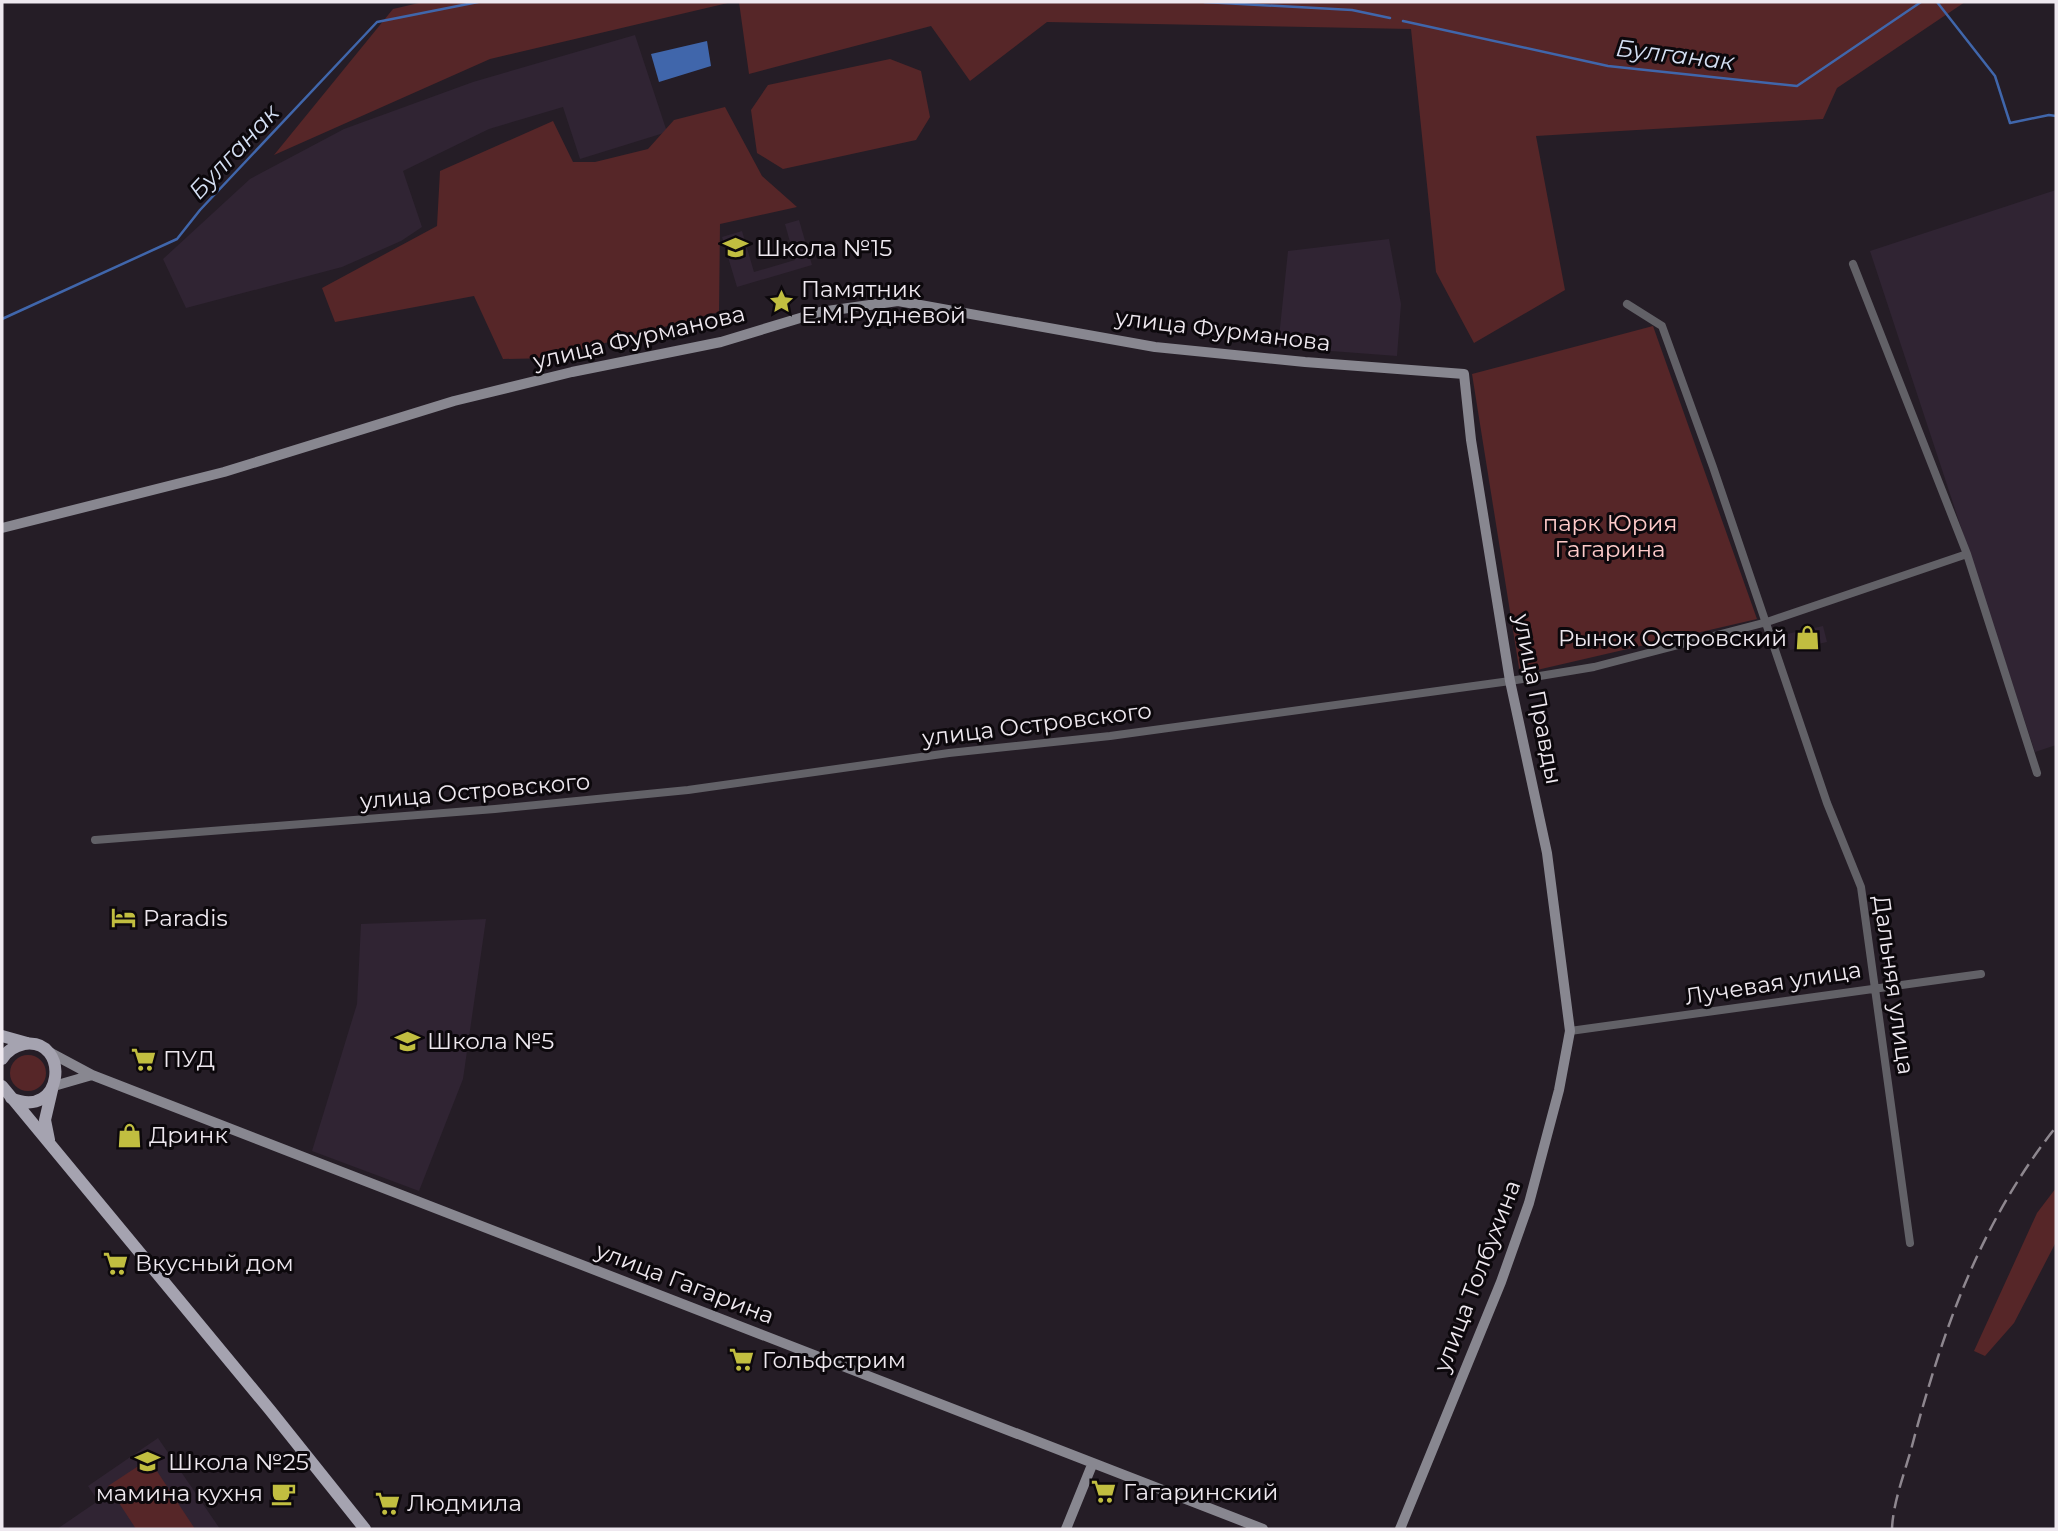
<svg xmlns="http://www.w3.org/2000/svg" width="2058" height="1531" font-family="Montserrat,sans-serif">
<style>
.built{fill:#302433}
.green{fill:#562628}
.water{fill:#4066ab}
.lines{fill:none;stroke-linecap:round;stroke-linejoin:round}
.stream{stroke:#4066ab;stroke-width:2.5}
.street{stroke:#626167;stroke-width:8}
.secondary{stroke:#888790;stroke-width:10}
.primary{stroke:#a5a3b0;stroke-width:12}
.rail{stroke:#8e878f;stroke-width:2.5;stroke-dasharray:14 7;stroke-linecap:butt}
.labels{text-anchor:middle;stroke-width:6;stroke-linejoin:round;paint-order:stroke}
.poi-label{font-size:23px;fill:#eee8ef;stroke:#0c080c;text-anchor:start}
.street-label{font-size:23px;fill:#eee8ef;stroke:#0c080c}
.park-label{font-size:23px;fill:#fecac9;stroke:#0c080c}
.water-label{font-size:24px;font-style:italic;fill:#d4dff3;stroke:#0c080c}
</style>
<rect width="100%" height="100%" fill="#251d26"/>
<!-- built -->
<path class="built" d="M635,35L667,132L580,159L563,107L489,129L403,171L422,227L401,241L342,267L186,308L163,259L250,179L344,129L473,82Z
M2056,190V745L2035,752L1870,251Z
M799,220L812,265L737,287L722,237L742,231L754,272L795,260L785,224Z
M1389,239L1401,304L1397,356L1278,347L1288,251Z
M1823,626L1827,642L1790,650L1787,634Z
M486,919L463,1079L419,1191L312,1151L357,1004L361,924Z
M158,1438L220,1529H57L98,1501L88,1486Z"/>
<!-- green -->
<path class="green" d="M423,2H732L490,59L274,155L393,9Z
M739,2H1965L1837,88L1823,119L1536,136L1565,290L1474,343L1436,272L1411,29L1047,22L970,81L931,26L749,74Z
M890,59L921,71L930,117L916,140L783,169L757,153L751,110L768,85Z
M725,107L762,176L797,207L720,224L719,312L550,358L503,359L474,296L335,322L322,288L437,226L440,171L553,121L573,162H595L648,149L674,120Z
M1653,326L1757,619L1520,674L1472,374Z
M10 1073a18 18 0 1 1 36 0a18 18 0 1 1-36 0Z
M2056,1188V1242L2014,1323L1985,1356L1974,1351L2037,1213Z
M149,1459L195,1529H136L108,1486Z"/>
<!-- water -->
<path class="water" d="M707,41L711,66L659,82L651,54Z"/>
<g class="lines">
<!-- stream -->
<path class="stream" d="M1204,2L1352,10L1390,18
M1937,2L1995,76L2010,123L2049,115L2056,116
M1403,21L1608,66L1797,86L1921,2
M2,319L177,239L200,210L377,22L478,2"/>
<!-- street -->
<path class="street" d="M1853,264L1967,554L2037,773
M1627,304L1662,326L1713,467L1827,803L1861,887L1910,1243
M95,840L495,809L688,790L949,753L1110,736L1510,681L1594,667L1767,622L1967,554
M1570,1031L1981,974"/>
<!-- secondary -->
<path class="secondary" d="M2,528L224,472L454,401L572,372L721,342L820,312L898,301L1155,347L1305,362L1464,374L1471,440L1510,681L1547,853L1570,1031L1559,1090L1529,1203L1501,1282L1400,1529
M49,1052L92,1075L1263,1529
M54,1086L92,1075
M1066,1529L1092,1465"/>
<!-- primary -->
<path class="primary" d="M2,1036L27,1043
M2,1059C7,1051 14,1046 24,1044C71,1037 64,1122 11,1098
M2,1086L270,1410L365,1529
M49,1140L45,1120L52,1090"/>
<!-- rail -->
<path class="rail" d="M1892,1529C1893,1502 1905,1472 1912,1446C1943,1329 1980,1223 2056,1127"/>
</g>
<!-- icons -->
<defs>
<symbol id="school-bare" viewBox="-9 -9 18 18"><path d="M0-5L7-2L0 1L-7-2ZM-4 1L0 2.5L4 1V4Q0 6-4 4Z" fill="#c1be40" stroke="#0c080c" stroke-width="2.5" paint-order="stroke"/></symbol>
<symbol id="sight-bare" viewBox="-9 -9 18 18"><path d="M0-6L1.8-2.2L6-1.7L2.9 1.2L3.7 5.4L0 3.3L-3.7 5.4L-2.9 1.2L-6-1.7L-1.8-2.2Z" fill="#c1be40" stroke="#0c080c" stroke-width="2.5" paint-order="stroke"/></symbol>
<symbol id="shop-bare" viewBox="-9 -9 18 18"><path d="M-5-2.5h2.3a2.7 3.5 0 0 1 5.4 0H5L5.5 6h-11ZM-1.5-2.5h3a1.5 2.3 0 0 0-3 0Z" fill="#c1be40" stroke="#0c080c" stroke-width="2.5" paint-order="stroke"/></symbol>
<symbol id="hotel-bare" viewBox="-9 -9 18 18"><path d="M-6-4.5h1.5V1H6V5H4.5V3h-9V5H-6ZM-4 0a1.8 1.8 0 1 1 3.6 0ZM.5 0V-2.5h3Q6-2.5 6 0Z" fill="#c1be40" stroke="#0c080c" stroke-width="2.5" paint-order="stroke"/></symbol>
<symbol id="supermarket-bare" viewBox="-9 -9 18 18"><path d="M-6-5.5h2.5l.6 2H6L4.5 2H-2.5L-4.4-4H-6ZM-1.5 3.2a1.3 1.3 0 1 0 .1 0ZM3 3.2a1.3 1.3 0 1 0 .1 0Z" fill="#c1be40" stroke="#0c080c" stroke-width="2.5" paint-order="stroke"/></symbol>
<symbol id="cafe-bare" viewBox="-9 -9 18 18"><path d="M-5.5-4.5H6V0H3Q3 3.5 0 3.5H-2.5Q-5.5 3.5-5.5 0ZM3-3.2v2h1.7v-2ZM-6 4.5H4V6H-6Z" fill="#c1be40" stroke="#0c080c" stroke-width="2.5" paint-order="stroke"/></symbol>
</defs>
<g fill-rule="evenodd">
<use href="#school-bare" x="718" y="230" width="35" height="35"/>
<use href="#sight-bare" x="764" y="284" width="35" height="35"/>
<use href="#shop-bare" x="1790" y="620" width="35" height="35"/>
<use href="#hotel-bare" x="106" y="900" width="35" height="35"/>
<use href="#school-bare" x="390" y="1024" width="35" height="35"/>
<use href="#supermarket-bare" x="126" y="1042" width="35" height="35"/>
<use href="#shop-bare" x="112" y="1118" width="35" height="35"/>
<use href="#supermarket-bare" x="98" y="1246" width="35" height="35"/>
<use href="#supermarket-bare" x="724" y="1342" width="35" height="35"/>
<use href="#school-bare" x="130" y="1444" width="35" height="35"/>
<use href="#supermarket-bare" x="1086" y="1474" width="35" height="35"/>
<use href="#cafe-bare" x="266" y="1476" width="35" height="35"/>
<use href="#supermarket-bare" x="370" y="1486" width="35" height="35"/>
</g>
<g class="labels">
<!-- poi labels -->
<g class="poi-label">
<text x="756" y="256">Школа №15</text>
<text x="801" y="297">Памятник<tspan x="801" dy="26">Е.М.Рудневой</tspan></text>
<text x="1787" y="646" text-anchor="end">Рынок Островский</text>
<text x="143" y="926">Paradis</text>
<text x="427" y="1049">Школа №5</text>
<text x="163" y="1067">ПУД</text>
<text x="149" y="1143">Дринк</text>
<text x="135" y="1271">Вкусный дом</text>
<text x="762" y="1368">Гольфстрим</text>
<text x="168" y="1470">Школа №25</text>
<text x="1123" y="1500">Гагаринский</text>
<text x="263" y="1501" text-anchor="end">мамина кухня</text>
<text x="407" y="1511">Людмила</text>
</g>
<!-- street labels -->
<g class="street-label">
<text transform="translate(1223 330) rotate(7)" y="8">улица Фурманова</text>
<text transform="translate(639 337) rotate(-13)" y="8">улица Фурманова</text>
<text transform="translate(1538 699) rotate(79)" y="8">улица Правды</text>
<text transform="translate(1037 724) rotate(-7)" y="8">улица Островского</text>
<text transform="translate(475 791) rotate(-5)" y="8">улица Островского</text>
<text transform="translate(1773 983) rotate(-9)" y="8">Лучевая улица</text>
<text transform="translate(1894 985) rotate(82)" y="8">Дальняя улица</text>
<text transform="translate(1477 1276) rotate(-69)" y="8">улица Толбухина</text>
<text transform="translate(685 1283) rotate(21)" y="8">улица Гагарина</text>
</g>
<!-- park labels -->
<g class="park-label">
<text x="1610" y="531">парк Юрия<tspan x="1610" dy="26">Гагарина</tspan></text>
</g>
<!-- water labels -->
<g class="water-label">
<text transform="translate(1675 55) rotate(7)" y="8">Булганак</text>
<text transform="translate(234 152) rotate(-47)" y="8">Булганак</text>
</g>
</g>
<!-- border -->
<rect width="2058" height="1531" fill="none" stroke="#eee8ef" stroke-width="7"/>
</svg>
